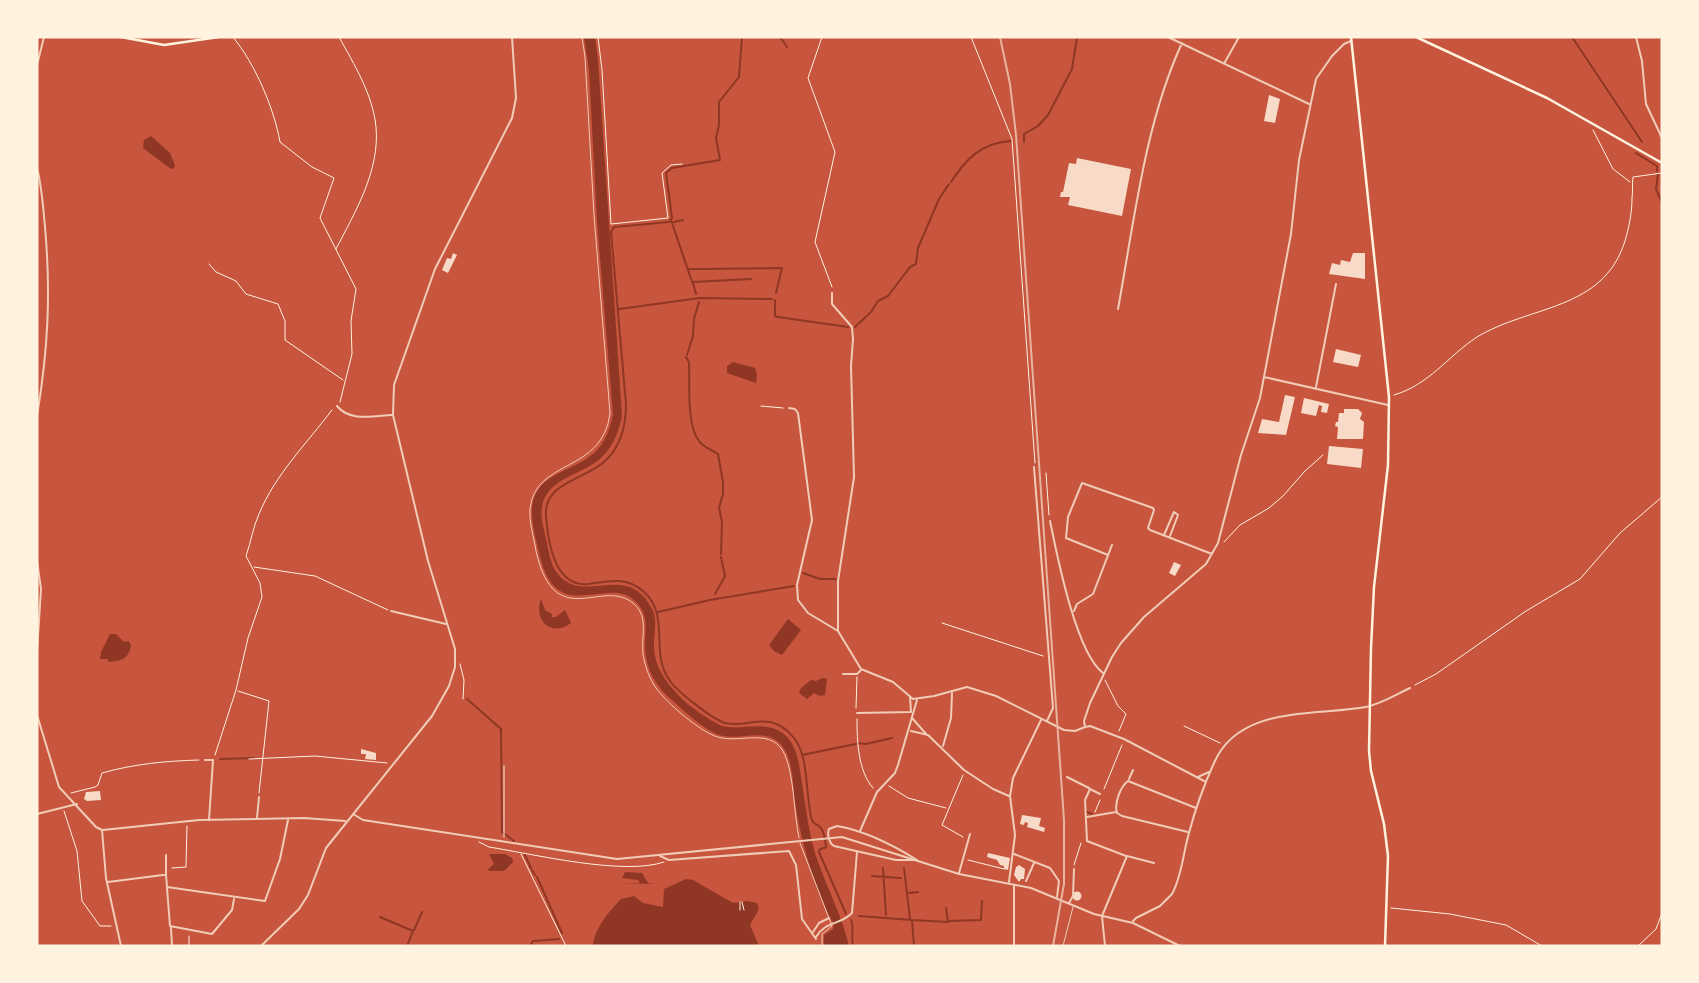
<svg xmlns="http://www.w3.org/2000/svg" width="1699" height="983" font-family="Rubik,sans-serif">
<style>
.water{fill:#8f3625}
.lines{fill:none;stroke-linecap:round;stroke-linejoin:round}
.stream{stroke:#8f3625;stroke-width:2}
.building{fill:#f7dbc8}
.path{stroke:#fff3e0;stroke-width:1}
.service{stroke:#f1ccb7;stroke-width:1}
.minor{stroke:#f1ccb7;stroke-width:2}
.tertiary{stroke:#f1ccb7;stroke-width:2}
.secondary{stroke:#fff3e0;stroke-width:2.5}
.primary{stroke:#fff3e0;stroke-width:2.5}
.rail{stroke:#e9b49f;stroke-width:2}
</style>
<rect width="100%" height="100%" fill="#c8553d"/>
<!-- water -->
<path class="water" d="M584,37H595L598,60L622,416C619,431 613,447 601,458C583,475 546,478 542,507C540,518 544,529 546,539C549,551 550,565 558,574C583,606 626,561 651,607C659,620 653,634 654,649C656,682 693,712 722,726C744,731 763,719 784,734C798,746 799,766 802,783C806,809 809,837 818,862C829,892 842,917 849,946H824V935L833,929L834,924C816,895 802,843 796,809C793,792 794,768 786,752C770,721 738,745 714,733C699,725 684,711 672,700C655,686 645,667 645,645C645,630 649,617 638,604C610,570 557,632 539,553C536,539 532,525 532,511C533,471 577,473 598,449C607,439 610,427 613,415L597,221L589,70Z
M151,136L170,153L175,165L174,168L171,169L143,148L144,140Z
M733,362L755,368L757,374L756,383L727,373V366Z
M541,599L545,610L552,614V617H556L565,610L571,623C551,638 533,620 541,599Z
M788,619L801,630L782,655L774,651L769,645Z
M110,634H116L124,642L129,641L131,645C129,659 121,661 108,662V659H100L101,652Z
M823,678L827,679L825,695L820,696L814,693L807,699L799,693L801,688L811,680L816,681Z
M489,854H505L512,858L513,862L504,871H489L488,869L494,864Z
M625,872L642,873L648,883L655,884L620,883H640L638,880L622,878Z
M686,879L693,880L733,903L747,901L757,903L759,909L750,925L759,946H593C595,927 609,912 621,899L634,896L643,903L663,907L664,889Z"/>
<g class="lines">
<!-- stream -->
<path class="stream" d="M742,37L739,77L719,102V125L716,138L720,160L672,168L666,173L672,218L669,222L614,227L611,232L626,404C626,426 621,447 604,462C585,479 543,483 546,516C548,541 554,588 589,584C609,581 627,576 644,592C671,616 649,653 670,681C678,692 712,719 725,723C748,729 770,708 794,738C807,754 806,784 809,804C810,809 810,816 812,820C813,824 817,824 820,827C825,832 825,840 826,847L819,850V852L846,914
M780,37L787,47
M1572,37L1642,142
M1024,142V134L1038,126L1048,115L1072,69L1077,37
M1636,153L1657,166V171
M1658,174L1656,189L1662,203
M951,182C966,159 981,143 1011,141
M671,220L692,282L751,279
M674,222L683,220
M924,234L939,199L949,184
M688,269H701
M703,269L782,268L776,293
M693,283L696,294
M775,300V316L778,317L848,327
M619,309L700,298L772,299
M855,327L871,312L878,301L888,296L910,267L916,264L918,248L923,236
M687,355L693,336L694,319L699,302
M686,357L689,362C690,383 686,424 699,441C703,447 712,450 718,454L723,482V494L719,508L722,522L721,554
M803,573L820,579H836
M715,594L725,576L721,557
M658,612L710,600L794,586
M467,699L501,729L502,832L514,841
M858,743L866,744L892,738
M802,755L856,744
M220,759L254,758
M1087,812L1092,814
M525,855L531,868
M883,868L886,915
M904,868L910,919
M532,870L535,875
M872,876L901,878
M537,877L562,933
M909,893L918,892
M859,916L912,920L914,946
M380,917L413,931L407,946
M851,920C854,926 851,937 853,946
M912,920L948,922L946,908
M949,921L981,920L982,901
M414,930L422,912
M530,946L533,941L559,939"/>
</g>
<!-- building -->
<path class="building" d="M1269,95L1280,99L1275,123L1264,121Z
M1077,158L1131,169L1122,216L1068,205L1070,197H1060L1061,192H1063L1069,163L1076,164Z
M453,253L457,255L448,273L442,270L447,258L451,259Z
M1353,253H1365V279L1329,274L1332,263L1340,265L1341,260L1350,262Z
M1336,349L1361,355L1358,367L1333,362Z
M1285,395L1295,397L1286,435L1258,433L1262,419L1279,422Z
M1304,398L1329,404L1327,413L1321,412L1322,406L1319,405L1316,416L1301,413Z
M1344,409H1358L1362,413L1360,419L1364,422L1363,439H1337L1338,427L1335,426L1336,422H1338L1339,413H1344Z
M1329,446L1363,449L1361,468L1327,464Z
M1174,562L1181,565L1175,576L1169,573Z
M361,749L376,753V760L365,759L366,754H361Z
M100,791L101,800L87,801L84,799L86,792Z
M1022,815L1041,818L1039,826L1045,828L1044,832L1027,827L1028,823L1025,822L1024,825L1020,824Z
M988,853L1010,858L1008,870L1004,869V866L1000,865L997,860L987,857Z
M1019,865L1025,869L1024,879H1021L1019,882L1014,875L1016,867Z
M1072.5 896a4.5 4.5 0 1 1 9 0a4.5 4.5 0 1 1-9 0Z"/>
<g class="lines">
<!-- path -->
<path class="path" d="M233,37C255,64 274,108 280,142L312,167L334,178L320,218L356,289L351,321L352,354L340,402
M598,37L602,70L611,224L668,218L662,173L671,165L682,164
M822,37L808,78L835,152L815,242L832,287
M971,37L1012,139L1035,463
M1593,130L1613,169L1630,182
M336,249C355,212 380,171 376,127C373,95 354,64 339,37
M209,264L216,272L236,281L246,294L278,304L285,321V340L343,380
M1394,395C1429,385 1448,356 1477,337C1530,305 1603,311 1625,241C1629,227 1632,213 1632,198C1633,191 1632,184 1633,177L1662,173
M761,406L783,408
M1046,473L1049,515
M1224,542L1240,525L1269,508L1283,496L1305,471L1323,455
M254,567L315,576L388,610
M942,623L1043,656
M460,664L464,680L463,699
M1105,680L1118,706L1126,714L1119,731
M1415,685L1436,674L1526,611L1580,579L1620,533L1662,497
M238,691L269,701L259,793
M856,708L857,677
M857,719C857,741 858,771 873,788
M1184,726L1220,743
M215,755L236,690L248,638L262,597L260,583L246,556C251,542 253,527 259,514C275,475 307,443 332,410
M249,759L315,756L387,763
M963,775L942,825L963,837
M889,786L908,798L946,808
M1104,789L1122,745
M71,793L95,787L98,785L102,773C134,764 165,761 199,760
M64,811L77,851L82,901L100,926H111
M1095,812L1100,800
M504,837V766
M479,842L489,847C533,854 624,876 664,862
M521,854L566,946
M968,860L1004,869
M1074,865L1081,843
M172,868L186,867L187,826
M742,902L744,910
M1391,908L1450,914L1506,925L1542,946
M740,910V902
M189,946V936
M1638,946L1656,929L1662,913"/>
<!-- service -->
<path class="service" d="M582,37L585,57L594,215L610,413C603,474 535,458 530,509C529,523 534,538 536,551C555,635 603,576 634,604C649,617 641,636 643,654C645,666 649,678 656,688C667,703 700,732 718,737C741,744 772,726 785,755C794,776 794,814 799,838
M800,843L832,926L822,934V946
M1063,946L1073,907"/>
<!-- minor -->
<path class="minor" d="M1168,37L1309,104
M1636,37L1642,61L1646,104L1662,138
M1225,62L1239,37
M37,168C42,187 43,207 45,227C51,294 48,350 37,416
M832,293V304L852,327L853,339L851,366L854,477L838,581V630
M1118,309C1134,222 1145,123 1182,43
M1264,377L1388,405
M1316,387L1336,284
M337,406C350,422 373,416 392,415
M789,408L795,409L798,413L812,520L797,585L798,600L808,613L838,631L861,669L893,682L913,699L934,696L967,687L996,696L1064,730L1075,731L1085,727L1084,721L1090,703L1112,657L1121,643L1144,617L1206,564L1218,543L1241,455L1260,398L1291,234L1299,160L1316,79L1332,56L1344,44L1351,41
M1034,467L1053,708L1047,721
M1050,521C1057,555 1076,653 1103,673
M1164,535L1174,512L1178,515L1170,536
M1108,555L1066,538L1068,517L1082,483L1153,508L1154,510L1148,528L1150,530L1212,554
M391,611L446,624
M1074,611L1077,604L1093,594L1112,545
M843,674H857L861,670
M910,697L911,712
M857,713L911,712
M912,718L927,735
M1085,727L1090,726L1124,739L1206,782
M911,731L928,735L964,770L993,789L1009,796
M943,746L951,718L952,693
M205,760H213L209,820
M1067,777L1089,788
M1198,777L1209,772
M1129,779L1133,770
M1100,794L1090,789L1085,800L1087,841L1126,856
M37,814L77,804
M1087,817L1116,812
M257,818L259,797
M837,826C866,831 893,845 917,860H896L834,846C829,843 827,834 829,829Z
M860,831L877,792L895,773L898,765L917,700
M1188,832L1122,816L1117,813C1114,804 1120,787 1128,781L1196,808
M1014,854L1050,868L1059,881L1057,897
M660,856L669,860L789,851L796,865L802,919L816,939
M959,873L970,834
M166,875V855
M1026,881L1034,863
M108,882L163,875H166L167,887L265,901L280,859L288,820
M1009,882L1015,835L1010,796L1013,778L1041,720
M1014,886V946
M167,888L170,926L212,934L232,910L234,899
M1069,903L1073,896L1074,869
M1133,921L1136,918L1160,906L1172,894C1182,876 1183,853 1189,833C1195,810 1204,785 1214,763C1239,705 1316,716 1366,707C1381,704 1397,694 1410,688
M171,927L172,946
M813,932L819,923L829,918
M816,937C825,921 841,925 852,913L857,852
M1105,946L1102,916L1127,856L1154,863"/>
<!-- tertiary -->
<path class="tertiary" d="M37,65L44,37
M37,561L41,589L37,652
M37,715L59,787L96,827L102,830L106,878L121,946
M353,814L363,820L617,859L842,837L959,874L1031,888L1094,914L1133,923L1180,946
M103,830L199,820L304,818L345,821
M261,946L299,909L308,895L326,848L432,716L449,686L455,667V649L428,561L393,415L394,385L435,269L512,118L516,98L512,37"/>
<!-- secondary -->
<path class="secondary" d="M121,37L164,45L219,37
M1351,37L1389,397L1388,465L1374,587L1371,648L1369,751L1371,771L1384,824L1388,856L1385,946"/>
<!-- primary -->
<path class="primary" d="M1416,37L1547,98L1662,163"/>
<!-- rail -->
<path class="rail" d="M1000,37L1010,84L1016,135L1064,820V884L1053,946"/>
</g>
<!-- border -->
<rect width="1699" height="983" fill="none" stroke="#fff3e0" stroke-width="77"/>
</svg>
